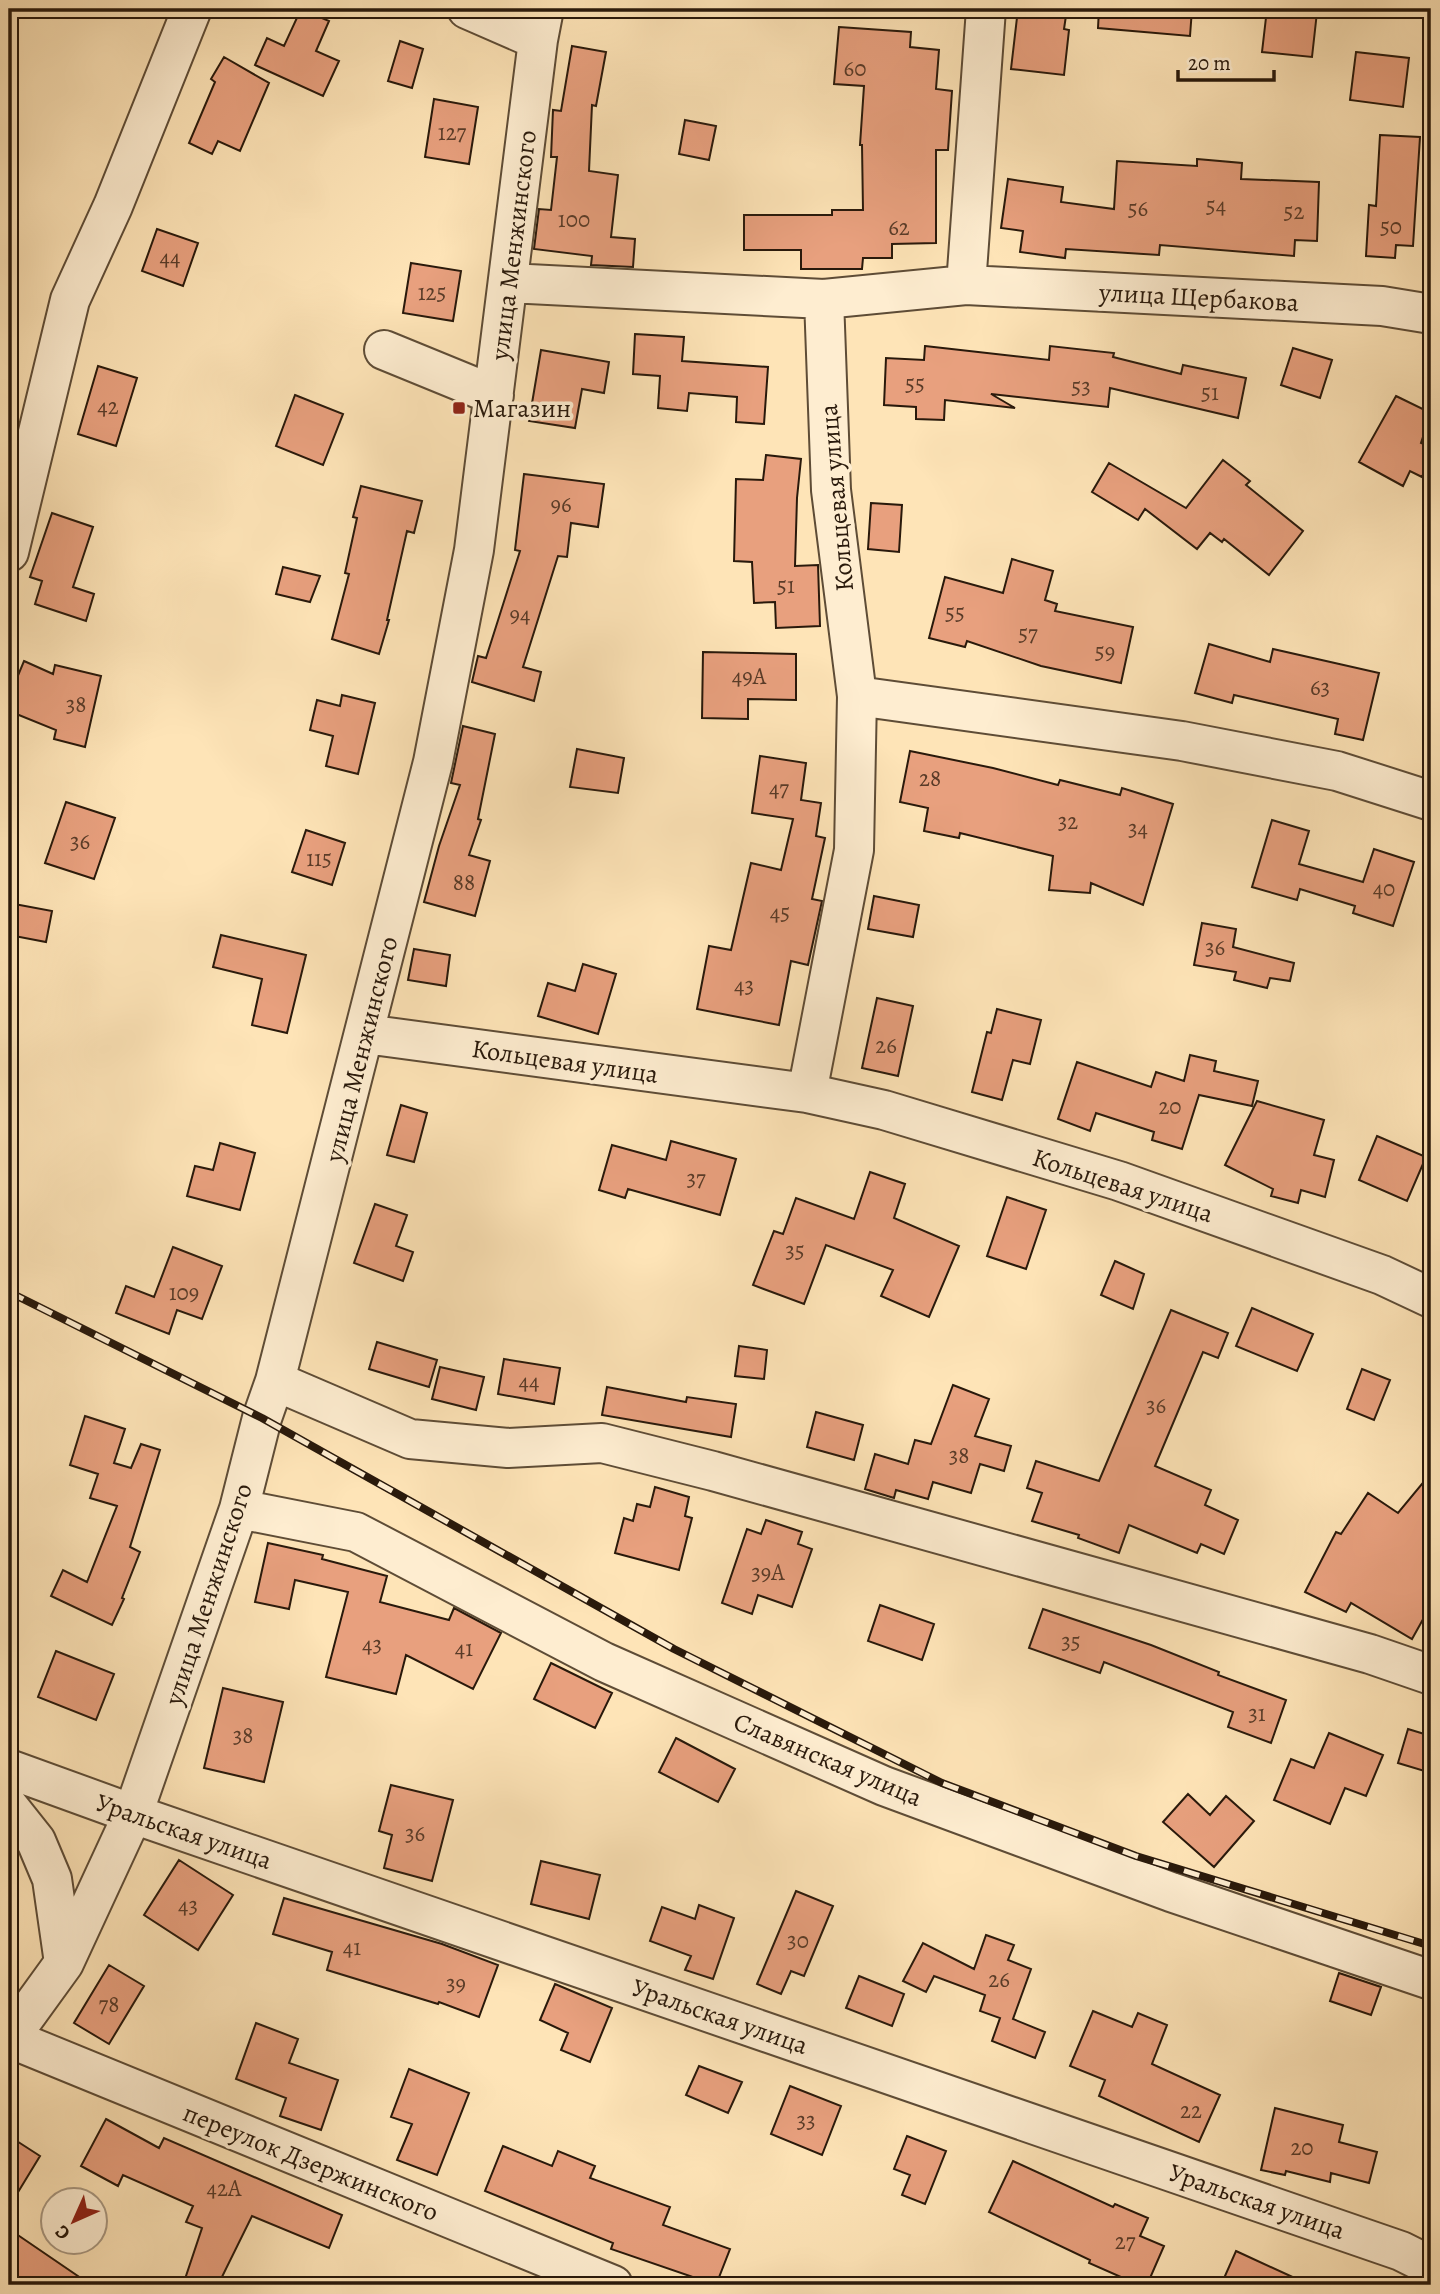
<svg xmlns="http://www.w3.org/2000/svg" width="1440" height="2294" font-family="Alegreya,serif">
<style>
.building{fill:#e8a07e;stroke:#29190b;stroke-width:2}
.lines{fill:none;stroke-linecap:round;stroke-linejoin:round}
.minor-casing{stroke:#5e4c36;stroke-width:42}
.minor{stroke:#feedd0;stroke-width:38}
.rail-casing{stroke:#29190b;stroke-width:8}
.rail{stroke:#feedd0;stroke-width:5;stroke-dasharray:16;stroke-linecap:butt}
.poi-dot{fill:#8f2418;stroke:#feedd0;stroke-width:2.5}
.labels{text-anchor:middle;stroke-width:7;stroke-linejoin:round;paint-order:stroke}
.number-label{font-size:23px;fill:#593b28}
.street-label{font-size:26px;fill:#29190b;stroke:#feedd0}
.poi-label{font-size:26px;fill:#29190b;stroke:#feedd0;text-anchor:start}
</style>
<rect width="100%" height="100%" fill="#fee4b7"/>
<filter id="stains"><feTurbulence type="fractalNoise" baseFrequency=".00286" numOctaves="4"/><feColorMatrix values="0 0 0 0 .2 0 0 0 0 .09 0 0 0 0 .02 0 0 0 .5 -.17"/></filter>
<radialGradient id="worn" r=".72"><stop offset=".6" stop-color="#630" stop-opacity="0"/><stop offset="1" stop-color="#630" stop-opacity=".3"/></radialGradient>
<!-- building -->
<path class="building" d="M301,9L329,21L316,51L339,61L323,96L255,65L267,38L284,46Z
M1018,9H1067L1064,29L1069,30L1064,75L1011,69Z
M1099,9H1192L1190,36L1098,28Z
M1267,9L1317,12L1312,57L1262,52Z
M839,27L911,32L910,47L939,50L936,89L952,91L948,150H936V243L892,244V258H863L862,269H801V250H744V215H832V210H863L862,145H860L864,86L834,84Z
M400,41L423,49L412,88L388,81Z
M572,46L606,52L596,106L592,105L589,171L618,175L611,237L635,239L633,267L591,265L592,256L534,249L539,209L551,210L557,157H551L553,110L561,111Z
M1356,52L1409,58L1403,107L1350,100Z
M224,57L269,83L240,151L218,141L212,154L189,143L215,82L211,79Z
M434,99L478,107L469,164L425,157Z
M685,120L716,126L709,160L679,154Z
M1380,135L1420,137L1413,246L1396,245L1395,258L1366,256L1369,205L1376,206Z
M1197,159L1242,163L1241,179L1319,182L1317,241L1295,240L1294,256L1160,245L1159,255L1066,249L1065,258L1020,252L1023,231L1001,228L1008,179L1063,187L1061,202L1114,209L1117,161L1197,166Z
M157,229L198,243L183,286L142,271Z
M411,263L461,271L453,321L403,313Z
M635,334L684,337L682,361L768,367L764,424L736,422L737,397L689,393L687,411L658,408L660,376L633,374Z
M925,346L1049,360L1050,346L1114,353L1113,357L1181,374L1183,365L1246,378L1238,418L1110,388L1108,407L991,394L1015,408L945,400L944,420L916,419V407L884,405L886,358L924,360Z
M1293,348L1332,360L1320,398L1281,385Z
M541,350L609,362L604,393L582,389L575,428L529,421Z
M98,366L137,378L116,446L78,434Z
M295,395L343,414L323,465L276,446Z
M1396,396L1431,413L1421,443L1431,447V455L1422,477L1410,471L1403,486L1359,462Z
M766,455L801,459L797,498L795,566L818,565L820,626L776,628L775,602L754,603L752,562L734,561L736,479L763,480Z
M1223,460L1250,481L1246,485L1303,531L1269,575L1224,539L1222,542L1210,533L1197,549L1145,509L1138,520L1092,492L1109,463L1186,508Z
M524,474L604,484L598,527L571,523L567,557L558,556L523,667L541,672L534,701L472,682L478,656L486,658L520,551L515,550Z
M361,486L422,501L414,533L407,531L387,620H389L379,654L332,639L349,574L345,573L357,518L353,517Z
M871,503L902,505L899,552L868,549Z
M52,513L93,527L73,587L94,594L86,621L35,604L42,581L30,577Z
M1012,559L1053,571L1045,600L1057,604L1055,611L1133,627L1121,683L1041,666L967,641L965,647L929,638L945,577L1003,593Z
M283,567L320,576L310,602L276,594Z
M1209,644L1270,662L1273,649L1379,673L1363,740L1335,734L1338,719L1234,695L1232,703L1195,693Z
M703,652L796,654V700L748,699V719L702,718Z
M24,661L53,674L55,665L101,676L85,747L54,739L56,730L9,711V697Z
M342,695L375,703L358,774L326,766L333,736L310,730L317,700L340,706Z
M463,726L495,734L478,819L481,820L469,855L490,861L475,916L424,902L439,846L460,785L451,783Z
M577,749L624,758L618,793L570,787Z
M910,751L993,768L1058,785L1060,780L1120,795L1122,788L1173,804L1143,905L1091,883L1090,893L1049,890L1053,856L960,833L959,838L924,831L928,808L900,802Z
M760,756L806,763L801,800L821,803L816,836L825,838L812,899L822,901L808,965L791,961L779,1025L697,1009L709,946L731,950L751,863L781,870L793,819L752,813Z
M66,802L115,818L94,879L45,863Z
M1272,820L1309,831L1299,864L1363,882L1374,849L1414,862L1393,926L1353,913L1355,906L1300,889L1297,900L1252,887Z
M306,830L345,843L332,885L292,872Z
M874,896L919,905L913,937L868,929Z
M9,903L52,911L46,942L9,935Z
M1202,923L1236,929L1233,947L1294,963L1290,981L1270,978L1267,988L1234,980L1236,972L1194,965Z
M221,935L306,955L287,1033L252,1025L262,979L213,967Z
M414,949L450,955L446,986L408,980Z
M583,964L616,974L598,1034L538,1016L548,983L575,991Z
M877,998L913,1006L898,1076L862,1068Z
M997,1009L1041,1020L1030,1064L1013,1060L1002,1100L972,1092L987,1032L991,1033Z
M1190,1055L1216,1061L1214,1071L1258,1081L1252,1106L1199,1095L1182,1149L1152,1140L1154,1132L1096,1113L1090,1131L1058,1119L1077,1062L1151,1087L1156,1072L1184,1081Z
M1257,1101L1324,1120L1314,1155L1334,1160L1325,1197L1301,1190L1298,1203L1271,1196L1273,1189L1225,1165Z
M401,1105L427,1113L414,1162L387,1155Z
M1377,1136L1426,1157L1407,1201L1359,1180Z
M671,1141L736,1159L720,1215L628,1189L625,1198L599,1190L612,1145L666,1160Z
M220,1143L255,1153L240,1210L187,1196L195,1166L213,1170Z
M870,1172L905,1184L894,1218L959,1246L929,1317L881,1296L893,1270L826,1245L804,1304L753,1285L774,1231L783,1234L796,1198L854,1219Z
M1007,1197L1046,1210L1026,1269L987,1256Z
M375,1204L407,1215L396,1246L413,1252L403,1281L354,1263Z
M173,1247L222,1266L202,1319L177,1310L169,1334L116,1313L126,1286L154,1297Z
M1115,1261L1144,1274L1133,1309L1101,1295Z
M1252,1308L1313,1334L1297,1371L1236,1346Z
M1171,1310L1228,1333L1218,1358L1203,1352L1155,1466L1211,1490L1205,1505L1238,1520L1224,1554L1201,1544L1197,1553L1129,1525L1119,1553L1078,1538L1079,1535L1032,1521L1042,1493L1027,1488L1036,1461L1099,1481Z
M377,1342L437,1360L429,1387L369,1369Z
M739,1346L767,1350L764,1379L735,1376Z
M504,1359L560,1368L554,1404L498,1394Z
M440,1367L484,1377L476,1410L432,1399Z
M1362,1369L1390,1380L1374,1420L1347,1409Z
M953,1385L989,1399L975,1436L1011,1446L1004,1471L980,1464L971,1493L933,1482L928,1499L896,1490L894,1498L865,1489L875,1454L908,1464L915,1440L931,1444Z
M607,1387L686,1402L687,1397L736,1404L731,1437L602,1415Z
M816,1412L863,1425L854,1460L807,1447Z
M85,1416L125,1429L114,1463L131,1468L141,1444L160,1450L130,1547L140,1552L122,1598L124,1599L112,1625L51,1596L63,1570L87,1582L117,1506L90,1498L98,1474L70,1465Z
M1431,1473V1605L1412,1639L1351,1603L1346,1612L1305,1592L1336,1532L1341,1534L1368,1493L1398,1513Z
M655,1487L689,1497L685,1516L692,1518L679,1570L615,1553L624,1518L633,1521L637,1504L650,1507Z
M766,1520L802,1532L798,1544L812,1549L792,1607L758,1595L752,1614L722,1603L747,1529L761,1534Z
M268,1543L323,1555L322,1559L387,1576L380,1602L449,1620L454,1608L501,1633L473,1689L406,1655L396,1694L326,1677L348,1592L295,1580L289,1609L255,1602Z
M880,1605L934,1624L922,1660L868,1641Z
M1043,1609L1151,1645L1219,1672L1218,1675L1286,1700L1271,1743L1228,1727L1233,1712L1104,1662L1100,1673L1029,1648Z
M56,1651L114,1674L96,1720L38,1697Z
M551,1663L612,1693L595,1728L534,1699Z
M223,1688L283,1702L264,1782L204,1768Z
M1408,1729L1431,1736V1773L1398,1763Z
M1329,1733L1383,1755L1366,1796L1345,1788L1330,1824L1274,1800L1291,1759L1314,1768Z
M676,1738L735,1769L718,1802L659,1772Z
M391,1785L453,1800L432,1881L384,1868L392,1835L379,1831Z
M1188,1794L1210,1815L1226,1796L1254,1821L1214,1867L1163,1822Z
M179,1860L233,1895L198,1950L144,1915Z
M541,1861L600,1875L589,1919L531,1904Z
M796,1891L833,1906L804,1976L791,1971L781,1994L757,1984Z
M284,1898L442,1944L498,1965L479,2017L439,2002L438,2004L327,1970L332,1952L273,1934Z
M699,1905L734,1918L713,1979L685,1970L691,1956L650,1941L662,1907L695,1919Z
M986,1935L1014,1945L1008,1960L1031,1969L1013,2019L1045,2032L1035,2058L992,2041L1000,2018L980,2011L985,1995L934,1976L926,1992L903,1981L923,1943L974,1969Z
M109,1965L144,1986L109,2044L74,2023Z
M1339,1973L1381,1987L1371,2015L1330,2001Z
M859,1976L904,1994L892,2026L846,2008Z
M555,1984L612,2008L590,2062L561,2050L568,2033L540,2020Z
M1093,2011L1132,2027L1138,2013L1167,2025L1152,2064L1220,2095L1199,2142L1099,2096L1105,2080L1070,2066Z
M256,2023L298,2039L289,2063L338,2080L321,2130L280,2116L286,2098L236,2079Z
M699,2066L742,2082L728,2113L686,2095Z
M409,2069L469,2093L437,2175L397,2160L412,2124L391,2117Z
M790,2086L841,2106L822,2155L771,2134Z
M1275,2108L1343,2125L1339,2142L1377,2152L1369,2183L1331,2173L1330,2182L1286,2171L1285,2175L1261,2170Z
M106,2119L159,2148L164,2138L342,2215L329,2248L252,2216L218,2285H183L202,2228L186,2222L193,2206L123,2175L118,2186L81,2166Z
M9,2136L40,2156L9,2207Z
M907,2136L946,2151L925,2204L902,2195L910,2175L894,2169Z
M503,2146L552,2166L558,2151L595,2166L590,2178L670,2207L663,2225L730,2249L716,2285L611,2249L613,2243L485,2191Z
M1013,2161L1113,2207L1115,2204L1148,2218L1140,2236L1164,2246L1147,2285H1139L1089,2263L1090,2260L989,2212Z
M9,2229L91,2285H9Z
M1236,2251L1310,2285H1221Z"/>
<g class="lines">
<defs>
<path id="minor" d="M467,9L538,40
M509,283L824,299L966,285L1382,306L1431,314
M966,285L986,9
M384,350L494,395
M9,552L70,300L113,206L192,9
M857,696L1182,741L1337,771L1431,801
M365,1034L807,1093L884,1110L1119,1181L1382,1275L1431,1298
M807,1093L854,850L857,696L831,490L824,299
M275,1381L410,1439L508,1448L602,1443L713,1471L1370,1654L1431,1675
M239,1509L356,1532L604,1662L884,1786L1171,1892L1431,1980
M9,1769L133,1814L1401,2251L1431,2266
M9,1807L36,1841L52,1879L64,1963
M9,2038L613,2285
M9,2039L64,1963L133,1814L239,1509L262,1418L275,1381L433,762L474,550L538,40L544,9"/>
</defs>
<!-- minor casing -->
<use href="#minor" class="minor-casing"/>
<!-- minor -->
<use href="#minor" class="minor"/>
<defs>
<path id="rail" d="M9,1292L262,1418L674,1649L942,1783L1136,1856L1431,1946"/>
</defs>
<!-- rail casing -->
<use href="#rail" class="rail-casing"/>
<!-- rail -->
<use href="#rail" class="rail"/>
</g>
<!-- markers -->
<rect class="poi-dot" x="452" y="401" width="14" height="14" rx="3.5"/>
<g class="labels">
<!-- number labels -->
<g class="number-label">
<text x="855" y="76">60</text>
<text x="452" y="140">127</text>
<text x="1216" y="213">54</text>
<text x="1138" y="216">56</text>
<text x="1294" y="219">52</text>
<text x="574" y="227">100</text>
<text x="1391" y="234">50</text>
<text x="899" y="235">62</text>
<text x="170" y="265">44</text>
<text x="432" y="300">125</text>
<text x="915" y="391">55</text>
<text x="1081" y="394">53</text>
<text x="1210" y="400">51</text>
<text x="108" y="414">42</text>
<text x="561" y="512">96</text>
<text x="786" y="593">51</text>
<text x="955" y="620">55</text>
<text x="520" y="622">94</text>
<text x="1028" y="641">57</text>
<text x="1105" y="659">59</text>
<text x="749" y="684">49А</text>
<text x="1320" y="695">63</text>
<text x="76" y="712">38</text>
<text x="930" y="786">28</text>
<text x="779" y="796">47</text>
<text x="1068" y="829">32</text>
<text x="1138" y="836">34</text>
<text x="80" y="849">36</text>
<text x="319" y="866">115</text>
<text x="464" y="890">88</text>
<text x="1384" y="896">40</text>
<text x="780" y="920">45</text>
<text x="1215" y="955">36</text>
<text x="744" y="993">43</text>
<text x="886" y="1053">26</text>
<text x="1170" y="1114">20</text>
<text x="696" y="1186">37</text>
<text x="795" y="1258">35</text>
<text x="184" y="1300">109</text>
<text x="529" y="1389">44</text>
<text x="1156" y="1413">36</text>
<text x="959" y="1463">38</text>
<text x="768" y="1580">39А</text>
<text x="1071" y="1649">35</text>
<text x="372" y="1652">43</text>
<text x="464" y="1656">41</text>
<text x="1257" y="1721">31</text>
<text x="243" y="1743">38</text>
<text x="415" y="1841">36</text>
<text x="188" y="1913">43</text>
<text x="798" y="1948">30</text>
<text x="352" y="1955">41</text>
<text x="999" y="1987">26</text>
<text x="456" y="1991">39</text>
<text x="109" y="2012">78</text>
<text x="1191" y="2118">22</text>
<text x="806" y="2128">33</text>
<text x="1302" y="2155">20</text>
<text x="224" y="2196">42А</text>
<text x="1125" y="2249">27</text>
</g>
<!-- street labels -->
<g class="street-label">
<text transform="translate(513 245) rotate(-83)" y="9">улица Менжинского</text>
<text transform="translate(1199 297) rotate(3)" y="9">улица Щербакова</text>
<text transform="translate(836 498) rotate(-95)" y="9">Кольцевая улица</text>
<text transform="translate(361 1049) rotate(-76)" y="9">улица Менжинского</text>
<text transform="translate(565 1061) rotate(8)" y="9">Кольцевая улица</text>
<text transform="translate(1123 1185) rotate(18)" y="9">Кольцевая улица</text>
<text transform="translate(208 1594) rotate(-72)" y="9">улица Менжинского</text>
<text transform="translate(828 1759) rotate(23)" y="9">Славянская улица</text>
<text transform="translate(184 1831) rotate(19)" y="9">Уральская улица</text>
<text transform="translate(720 2016) rotate(19)" y="9">Уральская улица</text>
<text transform="translate(311 2162) rotate(22)" y="9">переулок Дзержинского</text>
<text transform="translate(1257 2201) rotate(19)" y="9">Уральская улица</text>
</g>
<!-- poi labels -->
<g class="poi-label">
<text x="473" y="417">Магазин</text>
</g>
</g>
<!-- margin -->
<rect width="1440" height="2294" fill="none" stroke="#fee4b7" stroke-width="35"/>
<rect x="10" y="10" width="1419" height="2273" fill="none" stroke="#29190b" stroke-width="3.5"/>
<rect x="18" y="18" width="1405" height="2259" fill="none" stroke="#29190b" stroke-width="2"/>
<!-- north arrow -->
<g transform="translate(74 2221) rotate(225)"><circle r="33" fill="#feedd0" stroke="#a99881" stroke-width="2"/>
<path d="M0-5L12 26L0 18L-12 26Z" fill="#8f2418"/>
<text y="-10" font-size="19" font-weight="bold" text-anchor="middle" fill="#29190b">С</text>
</g>
<!-- scale -->
<path d="M1178 70v10h96v-10" fill="none" stroke="#29190b" stroke-width="3.5"/>
<text x="1188" y="70" font-size="21" fill="#29190b" stroke="#feedd0" stroke-width="5" paint-order="stroke">20 m</text>
<rect width="100%" height="100%" filter="url(#stains)"/>
<rect width="100%" height="100%" fill="url(#worn)"/>
</svg>
